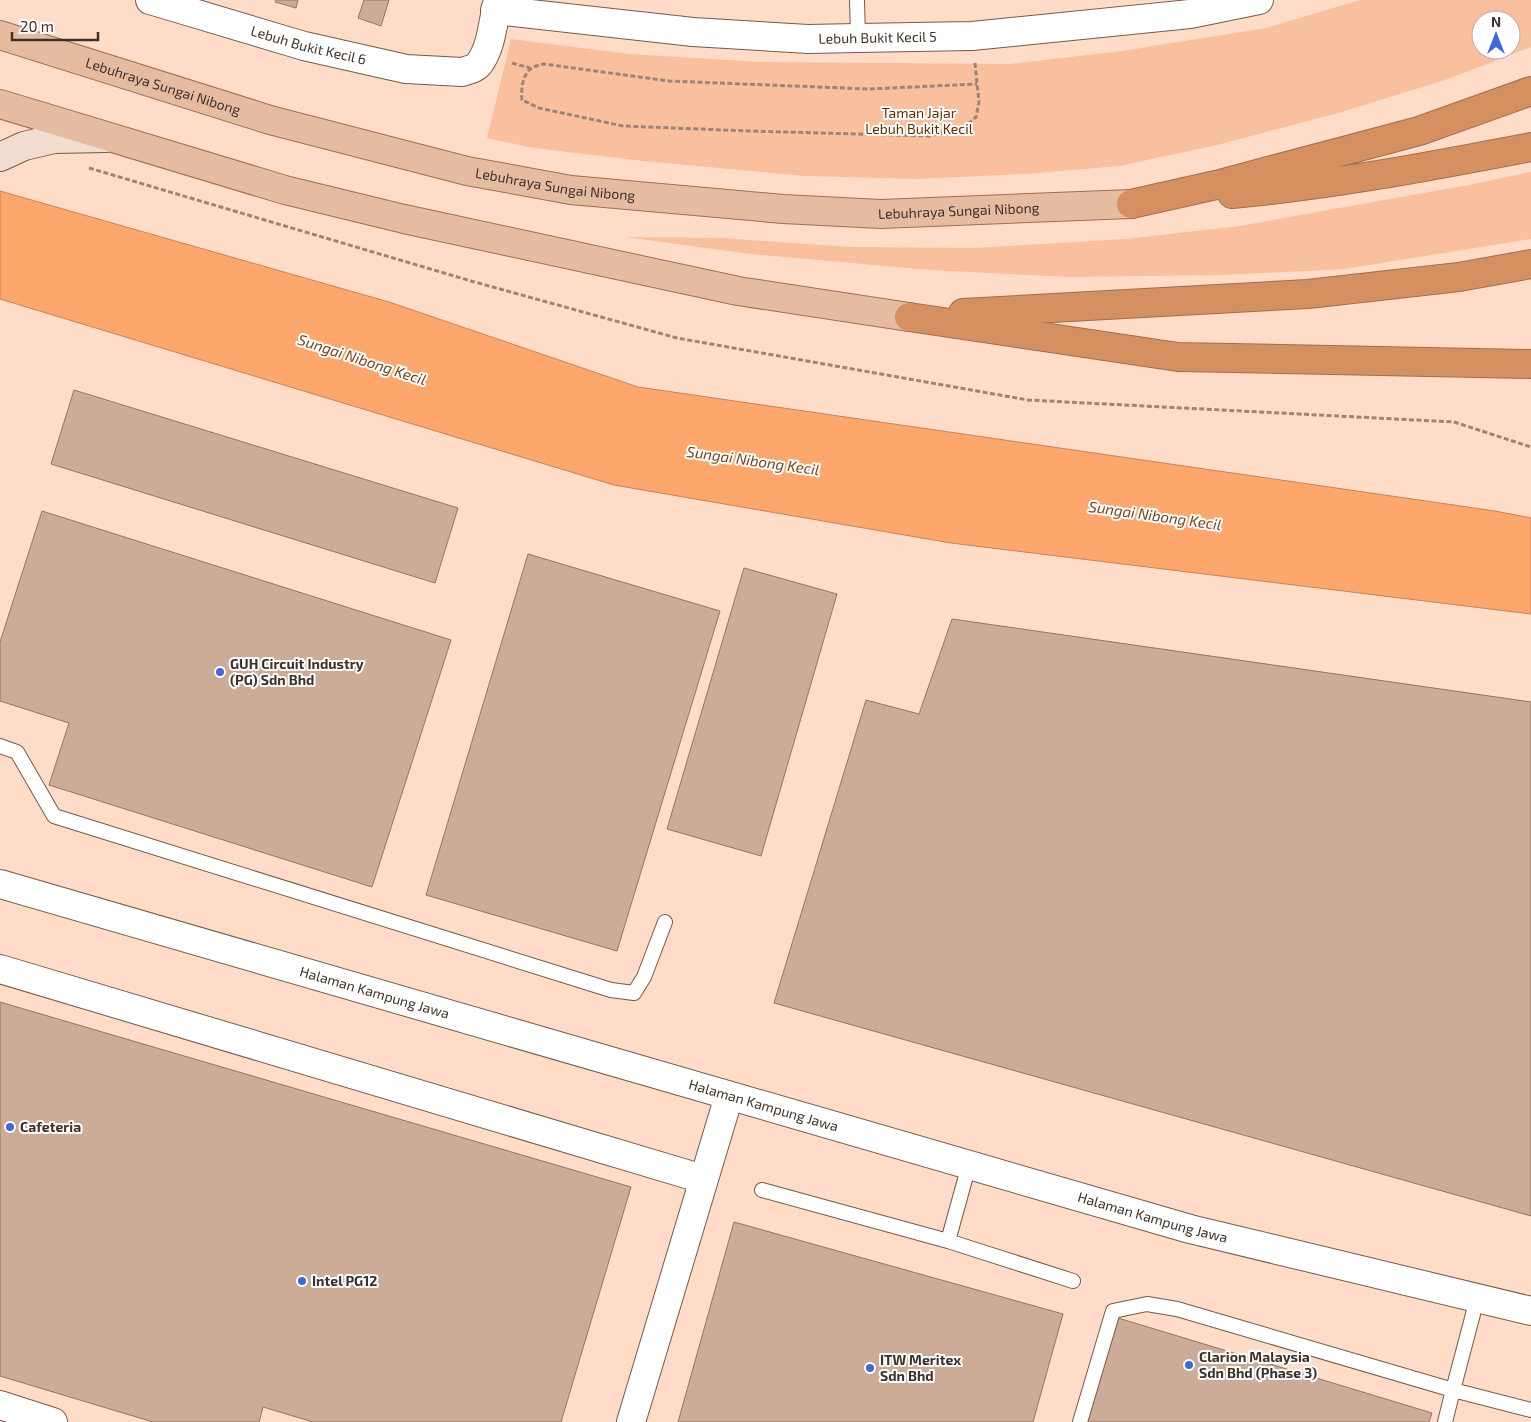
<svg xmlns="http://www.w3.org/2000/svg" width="1531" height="1422" font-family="'Exo 2',sans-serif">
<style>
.green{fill:#f8c09c;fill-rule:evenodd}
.water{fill:#fea76c;stroke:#c58458}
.building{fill:#cdac97;stroke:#937561}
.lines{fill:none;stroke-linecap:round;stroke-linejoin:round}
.lane-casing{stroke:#775a47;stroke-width:16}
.street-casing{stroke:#775a47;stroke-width:30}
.secondary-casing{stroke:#775a47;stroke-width:30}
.primary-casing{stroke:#a06f4e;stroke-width:30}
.highway-casing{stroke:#a06f4e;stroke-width:30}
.path{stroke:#9d8576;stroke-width:3;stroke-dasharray:5 2.5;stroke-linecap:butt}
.lane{stroke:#fff;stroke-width:14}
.street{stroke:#fff;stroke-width:28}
.secondary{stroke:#f2ded0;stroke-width:28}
.primary{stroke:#e6bca1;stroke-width:28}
.highway{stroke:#d59062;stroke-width:28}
.poi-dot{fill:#3a6adb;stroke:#fff;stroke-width:2}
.labels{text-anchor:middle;stroke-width:4;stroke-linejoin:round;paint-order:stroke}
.street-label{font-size:14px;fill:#3f3129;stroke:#fff}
.park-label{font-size:14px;fill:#632d00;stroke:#fff}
.poi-label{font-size:14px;font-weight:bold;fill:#3f3129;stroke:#fff;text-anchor:start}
.water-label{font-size:15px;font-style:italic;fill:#7a4218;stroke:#fff}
</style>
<rect width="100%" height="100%" fill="#ffdcc7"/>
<!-- green -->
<path class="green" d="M1360,0H1531V47L1445,80L1338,113L1221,144L1120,166L1024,174L917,179L805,176L644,161L534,148L487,138L511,39L630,54L760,62L1010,64L1122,51L1266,28ZM1481,20H1511V50H1481Z
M1531,172V239L1344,269L1223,275L1068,277L930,270L751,254L625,237L722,238L849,247L974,248L1126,239L1240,226L1468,185Z"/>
<!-- water -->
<path class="water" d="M0,191L389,302L638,387L1495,511L1531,518V614L951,543L614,485L0,299Z"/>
<!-- building -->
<path class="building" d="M276,0H298L296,8L275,2Z
M364,0H389L381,26L358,18Z
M74,390L458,508L435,583L51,464Z
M42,511L451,640L372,887L49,785L69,723L0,701V642Z
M528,554L720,611L617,951L426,895Z
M744,568L837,594L761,856L667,829Z
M952,619L1531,702V1216L774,1003L866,700L919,714Z
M0,1002L631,1187L561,1422H313L263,1407L259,1422H153L0,1376Z
M734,1222L1063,1314L1033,1422H678Z
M1118,1318L1432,1413L1429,1422H1086Z"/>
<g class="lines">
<defs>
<path id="lane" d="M857,0L858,38
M0,746L17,752L54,816L611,990L634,993L644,977L665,922
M969,1165L948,1241L1073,1281
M762,1190L948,1241
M1080,1422L1113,1311L1147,1304L1177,1309L1453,1390L1477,1299
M1445,1422L1453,1390L1531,1410"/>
<g id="street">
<path id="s1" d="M150,0L304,46L406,69L462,72C468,70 475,69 479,64C492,47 493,20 498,0"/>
<path id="s2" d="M495,10L693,32L808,39L858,38L972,36L1190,14L1259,0"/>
<path id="s3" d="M0,884L1190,1229L1531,1311"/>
<path d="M0,969L703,1179"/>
<path d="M0,1405L53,1422"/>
<path d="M631,1422L729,1096"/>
</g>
<path id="secondary" d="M0,157L24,146L54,139L106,138"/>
<g id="primary">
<path id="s4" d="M0,35L270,120L467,171L571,190L783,209L881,214L1131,204"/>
<path d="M0,104L285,190L404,219L738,291L909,317"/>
</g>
<path id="highway" d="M1232,194C1332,185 1432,166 1531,147
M1131,204L1216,185L1419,131L1531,91
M963,313L1308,294L1459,277L1531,264
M909,317L1178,357L1531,364"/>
</defs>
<!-- lane casing -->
<use href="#lane" class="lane-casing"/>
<!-- street casing -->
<use href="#street" class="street-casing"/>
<!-- secondary casing -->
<use href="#secondary" class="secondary-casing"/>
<!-- primary casing -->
<use href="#primary" class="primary-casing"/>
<!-- highway casing -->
<use href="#highway" class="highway-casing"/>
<!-- path -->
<path class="path" d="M512,63L530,68
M975,63L979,102L976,117L962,129L929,136L749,131L623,126L539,108L522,100C521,90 522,74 532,68C535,66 540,65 544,64L669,81L869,89L977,84
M89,168L471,281L677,338L1028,400L1454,422L1531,447"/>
<!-- lane -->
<use href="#lane" class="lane"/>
<!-- street -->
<use href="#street" class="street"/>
<!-- secondary -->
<use href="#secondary" class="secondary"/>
<!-- primary -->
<use href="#primary" class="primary"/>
<!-- highway -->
<use href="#highway" class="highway"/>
</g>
<!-- markers -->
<g class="poi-dot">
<circle cx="220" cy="672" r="5"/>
<circle cx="10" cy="1127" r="5"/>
<circle cx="302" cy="1281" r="5"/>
<circle cx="1189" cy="1365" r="5"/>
<circle cx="870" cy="1368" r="5"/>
</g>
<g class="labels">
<!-- street labels -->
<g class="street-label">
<text dy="5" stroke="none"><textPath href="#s2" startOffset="384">Lebuh Bukit Kecil 5</textPath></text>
<text dy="5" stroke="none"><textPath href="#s1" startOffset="165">Lebuh Bukit Kecil 6</textPath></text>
<text dy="5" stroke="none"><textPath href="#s4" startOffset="171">Lebuhraya Sungai Nibong</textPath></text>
<text dy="5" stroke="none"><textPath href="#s4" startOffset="576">Lebuhraya Sungai Nibong</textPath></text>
<text dy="5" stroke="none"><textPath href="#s4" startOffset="981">Lebuhraya Sungai Nibong</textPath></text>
<text dy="5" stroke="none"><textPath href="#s3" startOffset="390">Halaman Kampung Jawa</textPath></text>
<text dy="5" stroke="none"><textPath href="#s3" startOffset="795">Halaman Kampung Jawa</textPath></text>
<text dy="5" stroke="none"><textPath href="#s3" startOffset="1200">Halaman Kampung Jawa</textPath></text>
</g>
<!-- park labels -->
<g class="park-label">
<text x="919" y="118">Taman Jajar<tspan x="919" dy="16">Lebuh Bukit Kecil</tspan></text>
</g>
<!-- poi labels -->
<g class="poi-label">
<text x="230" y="669">GUH Circuit Industry<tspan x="230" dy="16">(PG) Sdn Bhd</tspan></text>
<text x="20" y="1132">Cafeteria</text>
<text x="312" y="1286">Intel PG12</text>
<text x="1199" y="1362">Clarion Malaysia<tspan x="1199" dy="16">Sdn Bhd (Phase 3)</tspan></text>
<text x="880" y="1365">ITW Meritex<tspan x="880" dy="16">Sdn Bhd</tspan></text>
</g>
<!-- water labels -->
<g class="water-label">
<text transform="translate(362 360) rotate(18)" y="5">Sungai Nibong Kecil</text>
<text transform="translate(753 461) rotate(8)" y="5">Sungai Nibong Kecil</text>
<text transform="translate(1155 516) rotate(8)" y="5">Sungai Nibong Kecil</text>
</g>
</g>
<!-- north arrow -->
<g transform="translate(1496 35)"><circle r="24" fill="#ffffff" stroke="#b2ada9"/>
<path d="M0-4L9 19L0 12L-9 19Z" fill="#3a6adb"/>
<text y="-8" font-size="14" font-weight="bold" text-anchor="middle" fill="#3f3129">N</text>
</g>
<!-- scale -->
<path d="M12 32v8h86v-8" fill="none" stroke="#3f3129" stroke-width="2.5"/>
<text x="20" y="32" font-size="15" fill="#3f3129" stroke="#ffffff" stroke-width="4" paint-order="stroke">20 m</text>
</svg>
